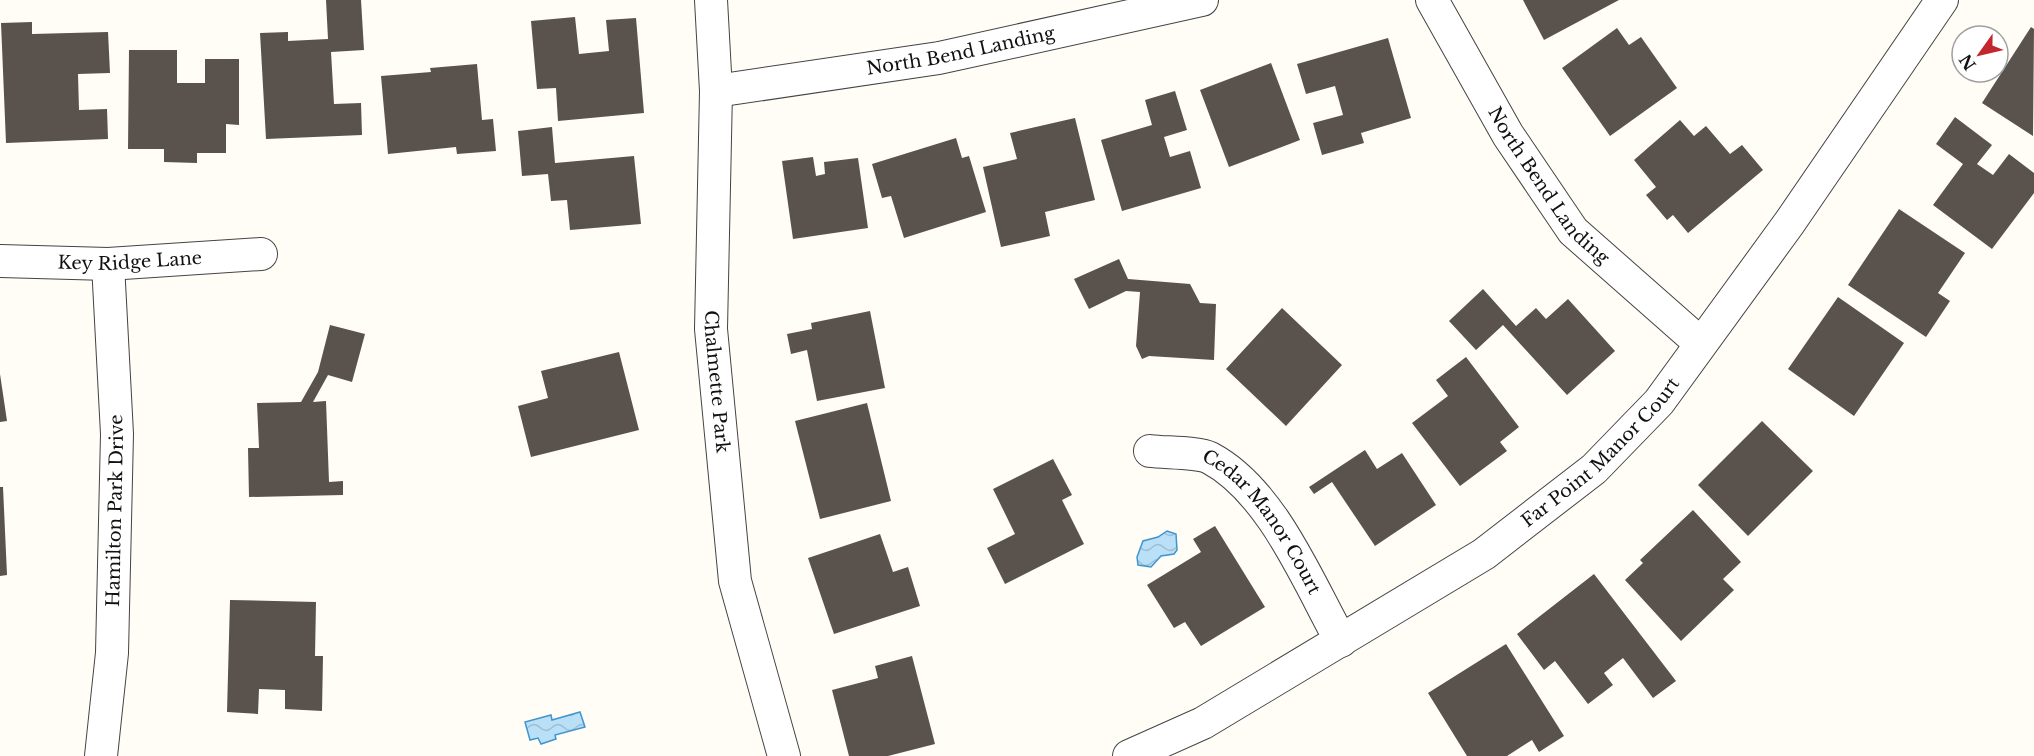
<svg xmlns="http://www.w3.org/2000/svg" width="2034" height="756" font-family="'Libre Baskerville',serif">
<style>
.water{fill:url(#water-waves);stroke:#3f96cf;stroke-width:1.5}
.building{fill:#5a524d}
.lines{fill:none;stroke-linecap:round;stroke-linejoin:round}
.minor-casing{stroke:#444;stroke-width:34}
.minor{stroke:#fff;stroke-width:32}
.labels{text-anchor:middle;stroke-width:6;stroke-linejoin:round;paint-order:stroke}
.street-label{font-size:18px;fill:#111;stroke:#fff}
</style>
<defs>
<pattern id="water-waves" width="16" height="10" patternUnits="userSpaceOnUse" patternTransform="scale(1.5)"><rect width="16" height="10" fill="#b9e0f7"/><path d="M0 5q4-4 8 0t8 0" fill="none" stroke="#9ebfd3"/></pattern>
</defs>
<rect width="100%" height="100%" fill="#fffdf5"/>
<!-- water -->
<path class="water" d="M1167,531L1176,534L1177,550L1174,554L1161,556L1151,567L1138,565L1137,557L1143,541L1158,537Z
M580,712L585,727L555,735L556,739L541,744L538,738L530,740L525,722L551,715L552,720Z"/>
<!-- building -->
<path class="building" d="M326,0H361L364,50L331,52L334,104L361,103L362,135L266,139L260,33L288,32V41L328,39Z
M1523,0H1619L1544,40Z
M575,17L579,54L609,51L606,20L636,18L644,113L558,121L556,88L537,89L531,21Z
M32,22V34L108,32L110,73L78,74L79,110L107,109L108,139L6,143L1,23Z
M2031,27L2034,29L2033,136L1982,103Z
M1617,28L1629,45L1641,37L1677,88L1610,136L1562,68Z
M1388,38L1411,118L1361,133L1364,143L1322,155L1313,123L1343,115L1335,86L1306,94L1297,64Z
M129,50H177V83H205V59H239V125L226,124V153H197V163L164,162V149H128Z
M1271,63L1300,140L1229,167L1200,90Z
M477,64L482,120L493,119L496,151L457,154L456,147L388,154L381,76L431,72L430,68Z
M1175,91L1187,130L1164,137L1170,157L1190,151L1201,188L1122,211L1101,140L1152,125L1145,100Z
M1955,117L1992,145L1977,164L1993,175L2009,154L2034,173V193L1992,249L1933,205L1963,164L1936,144Z
M1075,118L1095,200L1045,212L1050,236L1001,247L983,167L1017,159L1010,133Z
M1680,120L1694,136L1706,126L1730,154L1742,145L1763,170L1688,233L1673,215L1667,220L1646,195L1656,187L1634,160Z
M552,127L555,163L634,156L641,224L570,230L567,200L551,201L548,174L522,176L518,131Z
M956,138L962,158L969,156L986,212L904,238L891,196L882,198L872,164Z
M813,157L816,176L825,174L824,162L858,158L868,228L793,239L782,161Z
M1899,209L1965,253L1938,293L1950,301L1926,337L1848,285Z
M1119,259L1128,279L1190,284L1200,303L1216,304L1214,360L1149,356L1142,359L1136,346L1140,292L1126,291L1089,309L1074,279Z
M1483,289L1516,326L1536,308L1546,319L1568,299L1615,351L1567,395L1503,325L1476,350L1449,321Z
M1838,297L1904,343L1854,416L1788,369Z
M1282,308L1342,365L1286,426L1226,369Z
M870,311L885,388L817,401L807,350L791,354L787,334L812,329L811,323Z
M330,325L365,334L352,382L328,375L313,402L326,401L329,482L343,481V495L249,497L248,448H259L257,403L301,402L318,372Z
M619,352L639,430L531,457L518,406L548,398L541,371Z
M1466,357L1519,427L1500,442L1507,451L1460,486L1412,423L1448,396L1436,380Z
M0,374L7,421L0,422Z
M867,403L891,501L820,519L795,421Z
M1762,421L1813,471L1748,536L1698,485Z
M1365,450L1377,469L1402,453L1436,505L1375,546L1332,482L1314,494L1309,487Z
M1053,459L1072,495L1062,500L1084,544L1005,584L987,548L1015,534L993,489Z
M0,487H3L7,575L0,576Z
M1693,510L1741,562L1723,579L1734,590L1681,641L1625,580L1643,563L1640,560Z
M1215,526L1265,607L1201,646L1185,622L1174,628L1147,585L1201,552L1193,539Z
M880,534L893,572L908,567L920,606L834,634L808,558Z
M1594,574L1676,681L1653,698L1623,658L1604,673L1613,685L1588,704L1555,661L1544,670L1517,634Z
M230,600L316,602L315,656H323L322,711L285,709V690L259,689L258,714L227,712Z
M1506,644L1564,736L1539,752L1532,740L1507,756H1467L1428,693Z
M912,656L935,744L888,756H849L832,690L878,678L875,666Z"/>
<g class="lines">
<defs>
<g id="minor">
<path id="s1" d="M711,0L716,91L711,329L735,581L784,756"/>
<path id="s2" d="M1432,0L1508,135L1573,231L1700,343"/>
<path id="s3" d="M716,91L939,58L1202,0"/>
<path id="s4" d="M0,261L108,264L261,254"/>
<path id="s5" d="M1150,451C1165,453 1198,452 1210,458C1272,491 1308,582 1341,641"/>
<path id="s6" d="M101,756L112,653L117,434L108,264"/>
<path id="s7" d="M1129,756L1203,723L1484,554L1594,469L1659,402L1790,222L1942,0"/>
</g>
</defs>
<!-- minor casing -->
<use href="#minor" class="minor-casing"/>
<!-- minor -->
<use href="#minor" class="minor"/>
</g>
<g class="labels">
<!-- street labels -->
<g class="street-label">
<text dy="6" stroke="none"><textPath href="#s3" startOffset="248">North Bend Landing</textPath></text>
<text dy="6" stroke="none"><textPath href="#s2" startOffset="220">North Bend Landing</textPath></text>
<text dy="6" stroke="none"><textPath href="#s4" startOffset="130">Key Ridge Lane</textPath></text>
<text dy="6" stroke="none"><textPath href="#s1" startOffset="382">Chalmette Park</textPath></text>
<text dy="6" stroke="none"><textPath href="#s7" startOffset="564">Far Point Manor Court</textPath></text>
<text dy="6" stroke="none"><textPath href="#s6" startOffset="246">Hamilton Park Drive</textPath></text>
<text dy="6" stroke="none"><textPath href="#s5" startOffset="144">Cedar Manor Court</textPath></text>
</g>
</g>
<!-- north arrow -->
<g transform="translate(1980 54) rotate(236)"><circle r="28" fill="#ffffff" stroke="#a0a0a0" stroke-width="1.5"/>
<path d="M0-4.5L10 22L0 15L-10 22Z" fill="#c4262e"/>
<text y="-9" font-size="16" font-weight="bold" text-anchor="middle" fill="#111111">N</text>
</g>
</svg>
